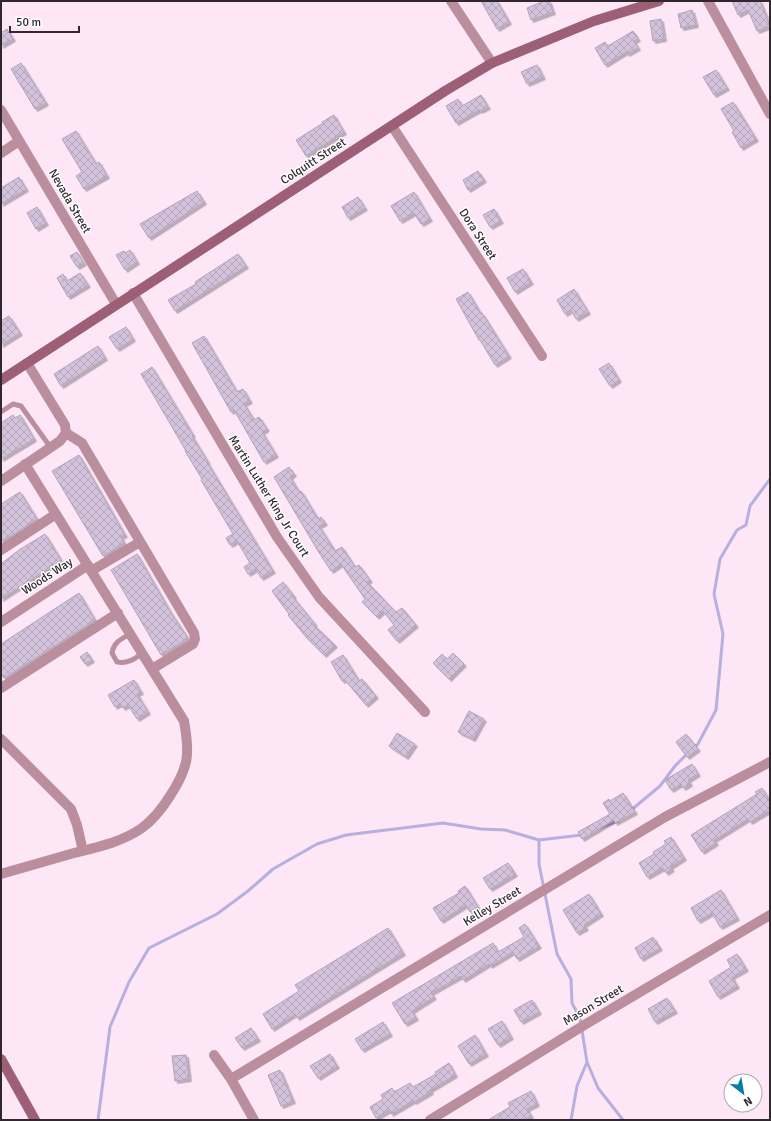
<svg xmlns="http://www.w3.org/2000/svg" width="771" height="1121" font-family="Signika,sans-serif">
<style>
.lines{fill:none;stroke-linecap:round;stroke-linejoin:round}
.stream{stroke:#b7afdf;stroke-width:3}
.building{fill:url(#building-cross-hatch);stroke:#b2a2bb;filter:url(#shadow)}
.lane{stroke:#ba8e9d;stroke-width:5}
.street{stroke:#ba8e9d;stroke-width:10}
.secondary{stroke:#9d5f76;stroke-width:10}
.labels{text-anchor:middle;stroke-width:3;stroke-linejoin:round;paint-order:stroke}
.street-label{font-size:12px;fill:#31272f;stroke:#fff}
</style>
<defs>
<pattern id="building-cross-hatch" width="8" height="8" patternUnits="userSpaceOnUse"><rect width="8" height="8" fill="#d3c2dc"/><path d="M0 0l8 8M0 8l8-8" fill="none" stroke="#b6a7bd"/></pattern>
<filter id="shadow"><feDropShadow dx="2.5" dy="2.5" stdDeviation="0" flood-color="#0004"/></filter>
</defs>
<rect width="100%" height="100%" fill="#fde7f7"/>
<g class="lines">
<!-- stream -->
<path class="stream" d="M694,748L698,744L716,710L723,634L714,594L720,559L737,530L746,525L750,506L770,479
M630,811L660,786L675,766L688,753
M599,828L618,821
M539,840V864L557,954L571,979L572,1003L580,1018L587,1062L598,1088L623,1120
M98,1120L110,1027L129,982L149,948L217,914L248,891L273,869L317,844L346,835L443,823L481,829L505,830L539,840L582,835
M571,1120L577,1086L587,1062"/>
</g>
<!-- building -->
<path class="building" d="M481,1H497L509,22L497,29Z
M544,1H549L553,12L531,20L527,8Z
M732,1H760L770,26L757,31L748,10L738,15Z
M692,10L696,25L681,28L678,14Z
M661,19L664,39L653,41L650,21Z
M7,29L13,39L1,46V33Z
M633,31L638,39L634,41L638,48L627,54L626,52L605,65L595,48L605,42L608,46Z
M21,63L46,103L35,109L11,69Z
M537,65L543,77L527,84L521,72Z
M716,70L727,88L714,95L703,77Z
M481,95L488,107L480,111L479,110L456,123L446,106L458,99L462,106Z
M733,102L756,139L741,148L732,132L734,131L721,109Z
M334,115L344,132L306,156L296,140L323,123L322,122Z
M76,131L96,164L99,162L107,176L84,189L76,176L82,172L62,139Z
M478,171L484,180L468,190L463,180Z
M19,177L26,189L1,204V188Z
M197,191L204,202L149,238L140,224Z
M414,192L430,219L421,224L414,213L400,221L391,206Z
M358,197L365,208L348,218L342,207Z
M37,207L46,223L36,229L27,213Z
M494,209L501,221L490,227L483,215Z
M130,250L137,262L125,270L116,255L124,251L125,253Z
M77,252L84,263L77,267L70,256Z
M238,254L246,266L175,311L168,300L196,284L195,282Z
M523,269L531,282L515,292L507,278Z
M80,273L88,285L68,297L57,278L63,274L67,281Z
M574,289L588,312L576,319L571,310L565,314L557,300Z
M468,292L481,314L482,313L509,356L495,365L480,340H479L456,299Z
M9,316L20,333L1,345V321Z
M126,327L133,339L117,349L109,337Z
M204,336L237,392L243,389L250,401L244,404L254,420L259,417L267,429L262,432L276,455L264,462L234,410L231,412L192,343Z
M98,346L105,358L61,386L54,374Z
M609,363L619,380L610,386L599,369Z
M152,367L193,435L192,436L208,462H207L273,571L261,578L256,569L248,574L244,567L250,563L237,541L230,545L226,538L233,534L201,480L202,479L185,451H186L141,374Z
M13,415L15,418L20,415L34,439L1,459V423Z
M79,455L125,535L121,537L124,543L103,556L52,471Z
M289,467L294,474L290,477L299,492L301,491L318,519L321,517L325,523L319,526L335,551L342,547L355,567L359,565L370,580L367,582L396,612L402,608L416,625L397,641L388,630L394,625L383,611L377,617L362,602L365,599L341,564L331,571L318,551L274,477Z
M20,492L37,519L1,542V504Z
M45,534L61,560L1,599V564L19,550Z
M137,554L171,613L188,638L161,655L111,570Z
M283,582L294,596L293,597L315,624L314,625L335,645L324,655L307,638L288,615L289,614L272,591Z
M79,593L95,620L4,678L1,674V644Z
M87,652L92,660L85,664L80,657Z
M453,653L464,664L449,679L433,663L442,654L447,659Z
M343,655L359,681L362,679L376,696L366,705L345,680L342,681L331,662Z
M134,680L141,692L137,694L148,712L137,719L128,705L123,708L120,704L115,707L108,695Z
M469,711L484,719L473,739L458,732Z
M397,733L415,744L406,757L389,746Z
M686,734L698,749L687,757L676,742Z
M692,764L698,774L688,780L690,784L683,788L681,784L671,790L665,780Z
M762,788L770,802V810L750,822L748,819L714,840L716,843L702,852L691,835L757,794L755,792Z
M623,793L635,812L615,823L614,820L582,839L578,832L610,814L603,803L609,799L610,801Z
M671,837L684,858L670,867L672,869L666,873L663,868L647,877L639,863L654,854L653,852L666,844L664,841Z
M508,863L515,874L490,889L483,878Z
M465,886L478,907L470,912L466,905L441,921L433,908L459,893L458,891Z
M721,890L737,918L720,927L712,913L698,921L691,908Z
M589,894L601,914L584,925L586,928L577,933L563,910Z
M525,924L539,946L517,959L513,952L490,966L489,964L463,980L461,976L431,993L434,997L412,1011L416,1018L405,1024L392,1003L493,943L498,952L524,937L519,928Z
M388,928L403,953L297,1018L295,1014L272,1029L263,1014L299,991L295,985Z
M653,937L660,948L641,959L635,948Z
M737,954L746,969L732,977L737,986L718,997L709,981L731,967L727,960Z
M667,998L675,1011L655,1022L648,1009Z
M532,1000L539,1012L521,1022L514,1010Z
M502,1021L511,1037L498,1045L488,1029Z
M383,1022L390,1034L362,1050L355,1039Z
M251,1028L258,1039L242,1048L235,1038Z
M475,1035L486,1054L469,1064L458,1046Z
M330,1054L337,1066L318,1078L310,1066Z
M186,1055L189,1079L175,1081L172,1056Z
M449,1063L455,1075L430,1090L431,1092L414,1102L413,1101L391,1114L389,1110L376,1118L370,1107L383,1099L381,1095L392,1088L394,1092L410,1083L413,1087L436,1074L435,1072Z
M280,1070L293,1101L281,1106L268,1075Z
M531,1091L537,1104L527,1109L531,1116L523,1120H488L510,1107L508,1103Z"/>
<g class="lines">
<!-- lane -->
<path class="lane" d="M1,412L13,404L21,406L51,448
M130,634C121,639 114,642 112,653L117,662C128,664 134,659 143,653"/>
<!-- street -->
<path class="street" d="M451,1L492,63
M708,1L770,114
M1,110L116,304
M392,126L542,356
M1,153L19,141
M133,293L277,537L319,597L425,712
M66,433L82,443L194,633L195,639L193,644L152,669
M1,481L60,441L66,433L65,425L27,363
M1,550L56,514
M91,571L140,542
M1,622L88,565
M1,688L118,613
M1,739L71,809L77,825L83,851
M1,874C25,867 50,860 74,853C98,847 122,842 142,828C153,820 163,807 170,796C189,767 190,754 184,721L25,464
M214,1055L231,1079L254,1120
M231,1079L665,817L770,762
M430,1120L586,1024L770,915"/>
<!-- secondary -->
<path class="secondary" d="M1,380L445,91L492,63L594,21L659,1
M1,1059L35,1120"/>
</g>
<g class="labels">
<!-- street labels -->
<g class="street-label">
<text transform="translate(313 161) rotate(-33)" y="4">Colquitt Street</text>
<text transform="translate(70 201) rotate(60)" y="4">Nevada Street</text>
<text transform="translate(478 234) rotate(57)" y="4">Dora Street</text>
<text transform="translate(269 496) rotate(58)" y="4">Martin Luther King Jr Court</text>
<text transform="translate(47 576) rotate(-33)" y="4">Woods Way</text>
<text transform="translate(492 906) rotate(-31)" y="4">Kelley Street</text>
<text transform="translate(593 1005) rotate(-31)" y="4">Mason Street</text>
</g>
</g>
<!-- border -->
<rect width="771" height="1121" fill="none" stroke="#31272f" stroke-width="4"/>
<!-- north arrow -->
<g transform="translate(743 1093) rotate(149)"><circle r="19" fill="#ffffff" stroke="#ada9ac"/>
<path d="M0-3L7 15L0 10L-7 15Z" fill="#077ea5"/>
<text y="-6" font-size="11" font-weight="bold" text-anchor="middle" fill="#31272f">N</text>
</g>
<!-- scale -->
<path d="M10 26v6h69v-6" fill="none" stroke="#31272f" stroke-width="2"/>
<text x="16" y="26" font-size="12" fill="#31272f" stroke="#ffffff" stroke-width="3" paint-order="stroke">50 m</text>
</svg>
